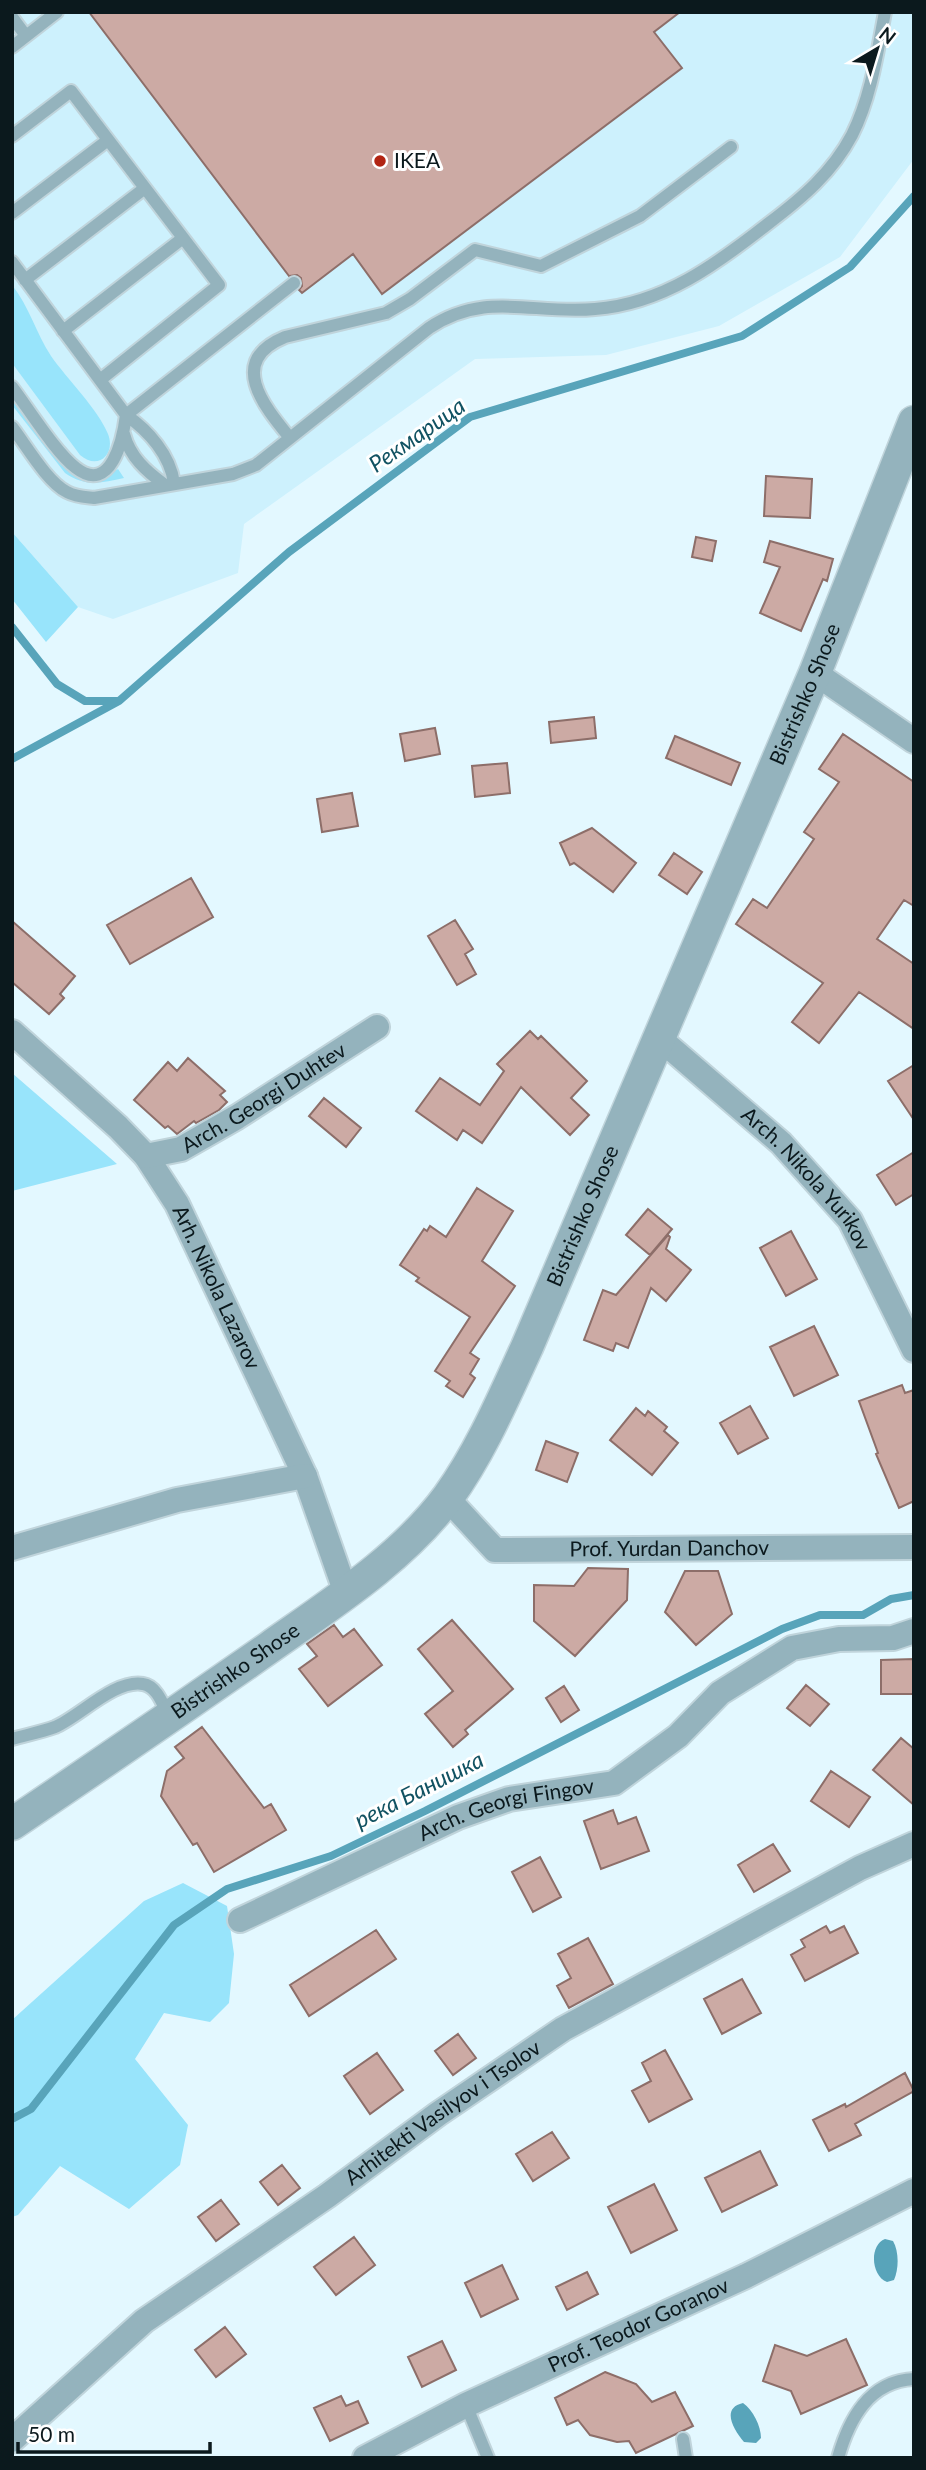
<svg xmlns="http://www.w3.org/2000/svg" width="926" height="2470" font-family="Lato,sans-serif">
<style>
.built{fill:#cdf1fd}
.green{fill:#98e4fb}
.water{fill:#58a4ba}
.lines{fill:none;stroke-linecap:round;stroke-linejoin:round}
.stream{stroke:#58a4ba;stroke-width:8}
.building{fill:#ccaaa4;stroke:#8d6e69;stroke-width:2}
.service-casing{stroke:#c0d4db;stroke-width:16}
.minor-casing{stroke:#c0d4db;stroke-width:28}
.tertiary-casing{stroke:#c0d4db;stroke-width:35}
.service{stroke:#94b3bd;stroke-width:12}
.minor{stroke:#94b3bd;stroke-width:24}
.tertiary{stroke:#94b3bd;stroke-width:32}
.poi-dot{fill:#b22413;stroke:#fff;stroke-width:2.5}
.labels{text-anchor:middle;stroke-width:6;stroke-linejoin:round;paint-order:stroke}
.poi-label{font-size:21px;fill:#0b191d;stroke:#fff;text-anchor:start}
.street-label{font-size:21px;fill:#0b191d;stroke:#fff}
.water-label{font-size:23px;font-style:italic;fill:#115262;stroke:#fff}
</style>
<rect width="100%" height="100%" fill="#e3f8ff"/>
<!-- built -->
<path class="built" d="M12,12H914V159L840,257L719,326L606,355L475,359L244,524L238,573L113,619L78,607L12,532Z"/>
<!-- green -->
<path class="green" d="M12,285C29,306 36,333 51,356C67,379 98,409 108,434C116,454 98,471 80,455L12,363Z
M12,400C26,418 65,479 87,480C97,480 110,474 118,469L124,478C101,483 85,487 65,473L12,405Z
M12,532L78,607L46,642L12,599Z
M12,1073L117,1164L12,1191Z
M183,1883L227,1906L234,1954L229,2003L210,2022L164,2013L135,2059L188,2125L180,2165L129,2209L60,2166L18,2215L12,2217V2020L144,1901Z"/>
<!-- water -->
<path class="water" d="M885,2239L893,2241C899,2251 899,2269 894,2280L887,2282C871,2276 869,2245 885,2239Z
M743,2403C753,2410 761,2426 761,2438L756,2443L744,2442C733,2429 721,2408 743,2403Z"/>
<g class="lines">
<!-- stream -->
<path class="stream" d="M12,627L57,684L85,701H117
M12,759L119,701L289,552L470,417L742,336L850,267L914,196
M12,2119L31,2109L174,1925L227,1889L331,1856L425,1811L782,1629L820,1615H863L891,1599L914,1595"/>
</g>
<!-- building -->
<path class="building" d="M89,12H680L654,32L682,68L382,294L353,254L302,293L299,290L302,286L301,278L297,275L289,276Z
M766,476L812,479L810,518L764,516Z
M696,537L716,541L712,561L692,557Z
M770,541L833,559L827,581L823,579L801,631L760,613L780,567L764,562Z
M594,717L596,738L551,743L549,722Z
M435,728L440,754L405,761L400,734Z
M843,734L914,782V906L904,900L877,939L914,964V1029L859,992L819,1043L792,1022L823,983L736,924L753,899L767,908L814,839L804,832L839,782L819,769Z
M675,736L740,763L731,785L666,758Z
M507,763L510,793L475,797L472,766Z
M352,793L358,826L322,832L317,799Z
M592,828L636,863L613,892L574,863L570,865L560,843Z
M674,853L702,872L687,894L659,875Z
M191,878L213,917L130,964L107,925Z
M455,920L473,949L465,954L476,974L457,985L428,936Z
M12,921L75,976L60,994L64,998L49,1014L12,982Z
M530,1031L538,1039L541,1036L587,1081L571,1098L589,1115L570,1135L521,1087L482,1143L463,1130L457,1140L416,1111L440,1078L480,1105L504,1071L497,1064Z
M188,1058L225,1091L220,1095L227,1102L219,1110L196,1123L194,1121L177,1134L168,1126L165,1128L134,1100L168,1062L177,1071Z
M914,1065V1120L888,1081Z
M324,1098L361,1128L346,1147L309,1116Z
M914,1152V1194L896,1205L877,1175Z
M477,1188L513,1211L482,1261L515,1286L470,1353L479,1359L470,1374L475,1378L463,1397L446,1386L450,1381L435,1371L470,1317L416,1281L419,1278L400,1265L424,1229L427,1231L430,1226L446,1237Z
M648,1209L672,1229L650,1255L626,1235Z
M791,1231L817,1279L786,1296L760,1248Z
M668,1235L670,1237L666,1249L691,1270L666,1301L651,1288L628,1348L616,1343L613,1351L584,1340L603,1290L616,1295Z
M814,1326L838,1375L794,1396L770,1347Z
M902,1385L905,1393L914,1390V1501L899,1508L876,1454L878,1453L859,1401Z
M750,1406L768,1438L738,1454L720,1423Z
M636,1408L645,1416L648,1411L667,1427L664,1431L678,1443L652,1475L610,1440Z
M546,1441L578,1453L567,1482L536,1470Z
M588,1568L628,1569L627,1600L575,1656L534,1621V1585L574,1586Z
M685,1571H718L732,1614L696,1645L665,1612Z
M452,1620L513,1689L465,1730L468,1734L453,1747L425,1714L453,1691L418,1649Z
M334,1625L343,1637L354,1629L382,1665L328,1706L299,1669L317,1656L307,1644Z
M914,1659V1694H881V1660Z
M806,1685L829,1704L810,1726L787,1708Z
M564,1686L579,1710L561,1722L546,1698Z
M202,1727L264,1808L271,1804L286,1830L214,1872L197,1843L193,1845L161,1796L167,1771L184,1758L175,1747Z
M901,1738L914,1749V1805L873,1770Z
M831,1771L870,1797L849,1827L811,1801Z
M613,1810L618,1824L636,1817L649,1851L601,1869L584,1821Z
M773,1844L790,1871L754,1892L738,1865Z
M540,1857L561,1897L533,1912L512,1872Z
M826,1926L830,1933L844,1926L858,1953L805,1981L791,1955L805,1947L801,1940Z
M376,1930L396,1959L309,2016L290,1985Z
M588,1938L613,1984L569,2008L557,1986L571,1978L558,1954Z
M742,1979L761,2013L722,2034L704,1999Z
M458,2034L476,2058L453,2075L435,2051Z
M665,2050L692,2099L649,2122L632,2091L651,2081L642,2063Z
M377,2053L403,2090L370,2114L344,2076Z
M905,2073L914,2091L855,2124L861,2135L829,2151L813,2120L845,2104L846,2107Z
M552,2132L569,2158L533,2181L516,2154Z
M760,2151L777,2185L722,2212L705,2178Z
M282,2165L300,2188L278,2205L260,2182Z
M654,2184L677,2230L631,2253L608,2207Z
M221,2200L239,2224L216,2241L198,2217Z
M354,2237L375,2265L336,2295L314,2267Z
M502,2265L518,2299L481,2317L465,2283Z
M587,2272L598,2294L567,2310L556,2287Z
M225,2327L246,2354L216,2377L195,2350Z
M846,2339L867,2385L801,2414L791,2391L763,2381L775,2345L807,2356Z
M442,2341L456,2370L422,2387L408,2357Z
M605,2372L636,2384L652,2402L675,2392L693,2426L636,2453L629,2441L617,2442L590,2435L578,2420L567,2425L555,2398Z
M341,2396L346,2406L358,2401L368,2423L330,2441L314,2408Z"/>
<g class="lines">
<defs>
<path id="service" d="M12,17L26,36
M12,47L57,12
M12,136L71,91L219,285L100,380
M12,213L108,140
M12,262L126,415C149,431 170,455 174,483
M25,280L145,188
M63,331L183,238
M12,387C28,408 56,453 76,468C111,495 123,439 126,415L294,283
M12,427C26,445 47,482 67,492C76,497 85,497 94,498L233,474L256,465L429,328C486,290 533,315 595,309C663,304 717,264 769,223C802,198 832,173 852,135C871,97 877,54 885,12
M124,434C130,457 146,471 165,485
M290,438C263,405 227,361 285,337L386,313L410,299L475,250L541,266L640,216L731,147
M12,1739C26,1735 41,1732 55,1727C79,1717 115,1679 143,1684C157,1686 163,1705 169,1717
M466,2405L488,2458
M683,2439L686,2458
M838,2458C849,2419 869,2381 914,2379"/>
<g id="minor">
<path d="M815,673L914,741"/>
<path id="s1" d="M12,1032L118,1127L146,1156L177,1204L305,1476L346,1593"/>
<path id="s2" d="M659,1038L781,1143L850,1220L914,1350"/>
<path id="s3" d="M146,1156L181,1149L237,1117L377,1027"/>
<path id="s4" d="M447,1498L495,1550L914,1547"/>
<path d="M12,1548L177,1500L305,1476"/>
<path id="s5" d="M240,1920L458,1817L509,1799L614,1783L678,1736L720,1693L792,1648L839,1639L893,1638L914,1631"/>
<path id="s6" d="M12,2440L144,2321L327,2196L438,2114L563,2029L860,1868L914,1844"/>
<path id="s7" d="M365,2458L466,2405L746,2276L914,2191"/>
</g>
<g id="tertiary">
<path id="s8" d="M12,1824C98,1766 184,1707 270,1647C331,1604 403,1558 448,1497C481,1451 503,1399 527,1347L815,673L914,422"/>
</g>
</defs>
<!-- service casing -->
<use href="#service" class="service-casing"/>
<!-- minor casing -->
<use href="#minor" class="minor-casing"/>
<!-- tertiary casing -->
<use href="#tertiary" class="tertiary-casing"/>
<!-- service -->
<use href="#service" class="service"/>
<!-- minor -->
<use href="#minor" class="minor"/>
<!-- tertiary -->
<use href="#tertiary" class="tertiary"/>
</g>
<!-- markers -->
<circle class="poi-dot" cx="380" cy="161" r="7"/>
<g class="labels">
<!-- poi labels -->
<g class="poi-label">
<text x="394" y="168">IKEA</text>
</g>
<!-- street labels -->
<g class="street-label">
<text dy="7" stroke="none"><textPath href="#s8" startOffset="1426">Bistrishko Shose</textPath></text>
<text dy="7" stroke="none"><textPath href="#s3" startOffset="133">Arch. Georgi Duhtev</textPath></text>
<text dy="7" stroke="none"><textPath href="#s2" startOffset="205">Arch. Nikola Yurikov</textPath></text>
<text dy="7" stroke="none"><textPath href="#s8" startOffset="859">Bistrishko Shose</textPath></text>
<text dy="7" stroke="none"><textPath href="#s1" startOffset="332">Arh. Nikola Lazarov</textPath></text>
<text dy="7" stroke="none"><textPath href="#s4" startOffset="245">Prof. Yurdan Danchov</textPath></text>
<text dy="7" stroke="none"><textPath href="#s8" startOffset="271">Bistrishko Shose</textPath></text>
<text dy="7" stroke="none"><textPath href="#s5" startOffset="290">Arch. Georgi Fingov</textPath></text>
<text dy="7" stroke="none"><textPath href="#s6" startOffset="542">Arhitekti Vasilyov i Tsolov</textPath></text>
<text dy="7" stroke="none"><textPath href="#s7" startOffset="304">Prof. Teodor Goranov</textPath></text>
</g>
<!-- water labels -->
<g class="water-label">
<text transform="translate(417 435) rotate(-35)" y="8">Рекмарица</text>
<text transform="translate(419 1790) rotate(-27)" y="8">река Банишка</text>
</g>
</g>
<!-- border -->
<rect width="926" height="2470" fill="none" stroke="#0b191d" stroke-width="28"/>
<!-- north arrow -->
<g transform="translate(877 49) rotate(38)" stroke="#ffffff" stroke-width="5" paint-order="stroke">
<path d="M0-5L12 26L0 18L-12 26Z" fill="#0b191d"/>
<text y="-10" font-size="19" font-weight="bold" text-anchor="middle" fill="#0b191d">N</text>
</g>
<!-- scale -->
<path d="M18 2442v10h192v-10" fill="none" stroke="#0b191d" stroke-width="3.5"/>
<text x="28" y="2442" font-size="21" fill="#0b191d" stroke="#ffffff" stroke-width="5" paint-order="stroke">50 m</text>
</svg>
